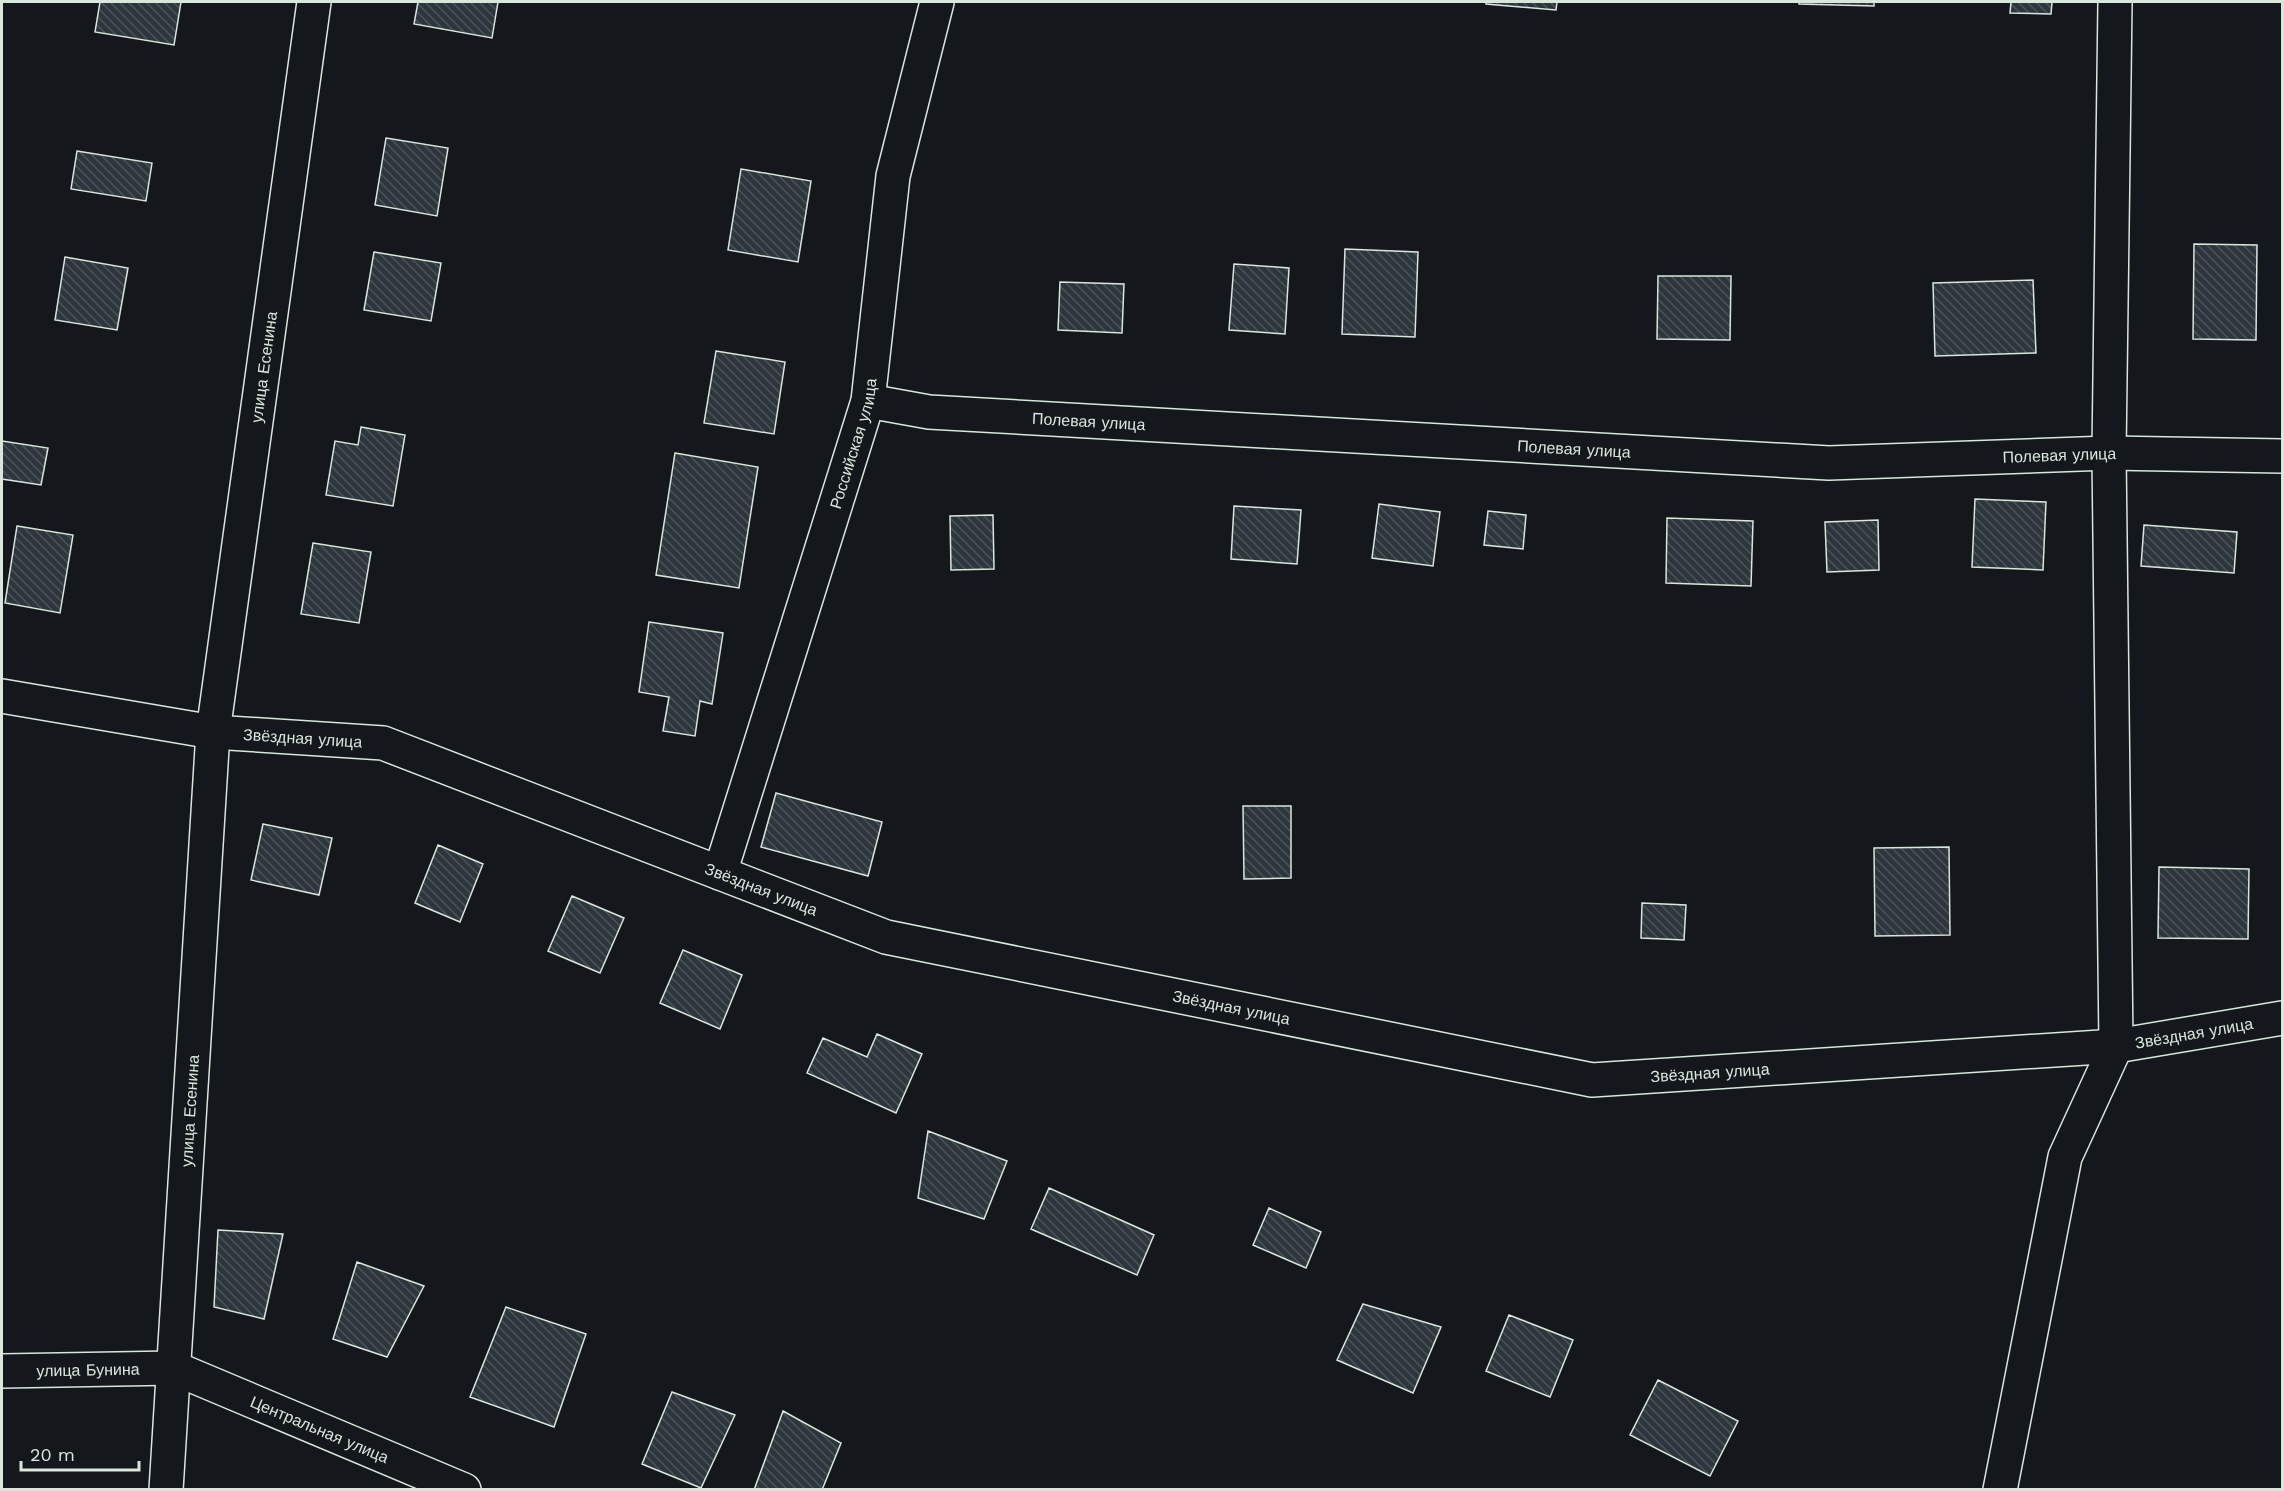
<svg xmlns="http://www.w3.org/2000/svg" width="2284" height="1491" font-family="'Work Sans',sans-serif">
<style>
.building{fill:url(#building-back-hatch);stroke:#d8e6dc;stroke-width:1.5}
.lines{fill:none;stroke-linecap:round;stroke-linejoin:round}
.minor-casing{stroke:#d8e6dc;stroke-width:36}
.minor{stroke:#14181c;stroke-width:33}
.labels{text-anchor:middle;stroke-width:4.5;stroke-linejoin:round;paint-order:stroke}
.street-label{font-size:16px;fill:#d8e6dc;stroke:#14181c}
</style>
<defs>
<pattern id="building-back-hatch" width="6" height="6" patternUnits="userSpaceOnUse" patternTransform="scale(1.5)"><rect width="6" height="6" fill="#2c363c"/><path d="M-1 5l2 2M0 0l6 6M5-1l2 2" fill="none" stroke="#4a5358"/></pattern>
</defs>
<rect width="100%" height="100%" fill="#14181c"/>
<!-- building -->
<path class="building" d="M100,2H181L174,45L95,32Z
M418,2H498L492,38L414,24Z
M1486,2H1557L1556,10L1486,4Z
M1799,2H1874V6L1799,4Z
M2011,2H2052L2051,14L2010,13Z
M386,138L448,148L437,216L375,205Z
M77,151L152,163L146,201L71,189Z
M741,169L811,181L798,262L728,250Z
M2194,244L2257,245L2256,340L2193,339Z
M1345,249L1418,252L1415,337L1342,334Z
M374,252L441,263L431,321L364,310Z
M65,257L128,268L117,330L55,320Z
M1234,264L1289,268L1285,334L1229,330Z
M1658,276H1731L1730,340L1657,339Z
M2033,280L2036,353L1935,356L1933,283Z
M1060,282L1124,284L1122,333L1058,330Z
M716,351L785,362L774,434L704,423Z
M361,427L405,435L393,506L326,495L335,441L358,445Z
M2,441L48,448L41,485L2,479Z
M675,453L758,467L739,588L656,575Z
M1975,499L2046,502L2043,570L1972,567Z
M1379,504L1440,512L1433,566L1372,558Z
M1234,506L1301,510L1297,564L1231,559Z
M1488,511L1526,515L1523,549L1484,545Z
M993,515L994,569L951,570L950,516Z
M1667,518L1753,521L1751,586L1666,583Z
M1878,520L1879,570L1827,572L1825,522Z
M2144,525L2237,532L2234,573L2141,566Z
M17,526L73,535L60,613L5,603Z
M313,543L371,552L359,623L301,614Z
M649,622L723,633L712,704L700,701L695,736L663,731L669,697L639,692Z
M776,793L882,822L868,876L761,847Z
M1243,806H1291V878L1244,879Z
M263,824L332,838L319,895L251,880Z
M438,845L483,864L460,922L415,903Z
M1949,847L1950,935L1875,936L1874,848Z
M2159,867L2249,869L2248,939L2158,938Z
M572,896L624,918L600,973L548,951Z
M1642,903L1686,905L1684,940L1641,938Z
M683,950L742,975L720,1029L660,1003Z
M877,1034L922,1054L896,1113L807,1073L823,1038L867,1057Z
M928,1131L1007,1161L984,1219L918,1198Z
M1049,1188L1154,1235L1137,1275L1031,1229Z
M1269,1208L1321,1232L1306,1268L1253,1245Z
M218,1230L283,1234L264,1319L214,1307Z
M357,1262L424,1286L387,1357L333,1339Z
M1363,1304L1441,1327L1413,1393L1337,1360Z
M506,1307L586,1334L554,1427L470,1397Z
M1509,1315L1573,1340L1550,1397L1486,1371Z
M1658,1380L1738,1421L1710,1476L1630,1435Z
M672,1392L735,1415L701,1488L642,1464Z
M783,1411L841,1443L822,1490H754Z"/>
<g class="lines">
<defs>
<g id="minor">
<path id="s1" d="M868,401L929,412L1829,463L2109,453L2282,456"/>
<path id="s2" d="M2,696L213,732L383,743L886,937L1592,1080L2116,1046L2282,1018"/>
<path id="s3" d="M720,873L868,401L893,176L937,2"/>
<path id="s4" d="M2,1371L174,1368L464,1490"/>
<path id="s5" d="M166,1490L213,732L314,2"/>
<path d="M2000,1490L2065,1157L2116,1046L2109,453L2115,2"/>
</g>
</defs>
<!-- minor casing -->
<use href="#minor" class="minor-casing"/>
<!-- minor -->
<use href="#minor" class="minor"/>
</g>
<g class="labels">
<!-- street labels -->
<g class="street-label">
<text dy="6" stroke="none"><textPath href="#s5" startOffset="1128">улица Есенина</textPath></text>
<text dy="6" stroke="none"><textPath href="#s1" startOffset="222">Полевая улица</textPath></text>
<text dy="6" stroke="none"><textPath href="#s3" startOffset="450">Российская улица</textPath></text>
<text dy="6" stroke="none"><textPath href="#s1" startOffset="708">Полевая улица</textPath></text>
<text dy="6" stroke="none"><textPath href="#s1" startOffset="1194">Полевая улица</textPath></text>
<text dy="6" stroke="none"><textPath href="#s2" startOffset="304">Звёздная улица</textPath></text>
<text dy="6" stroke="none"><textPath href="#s2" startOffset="790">Звёздная улица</textPath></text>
<text dy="6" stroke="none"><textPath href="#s2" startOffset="1276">Звёздная улица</textPath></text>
<text dy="6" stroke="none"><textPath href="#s2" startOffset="2248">Звёздная улица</textPath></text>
<text dy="6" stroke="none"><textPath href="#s2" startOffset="1762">Звёздная улица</textPath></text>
<text dy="6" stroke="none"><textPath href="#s5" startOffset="380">улица Есенина</textPath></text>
<text dy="6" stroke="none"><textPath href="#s4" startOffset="86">улица Бунина</textPath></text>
<text dy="6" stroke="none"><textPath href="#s4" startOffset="330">Центральная улица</textPath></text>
</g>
</g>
<!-- border -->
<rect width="2284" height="1491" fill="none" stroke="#d8e6dc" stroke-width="6"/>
<!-- scale -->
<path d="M21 1461v9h118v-9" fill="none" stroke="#d8e6dc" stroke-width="3"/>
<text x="30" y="1461" font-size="18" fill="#d8e6dc" stroke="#14181c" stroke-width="4.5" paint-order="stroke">20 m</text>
</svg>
